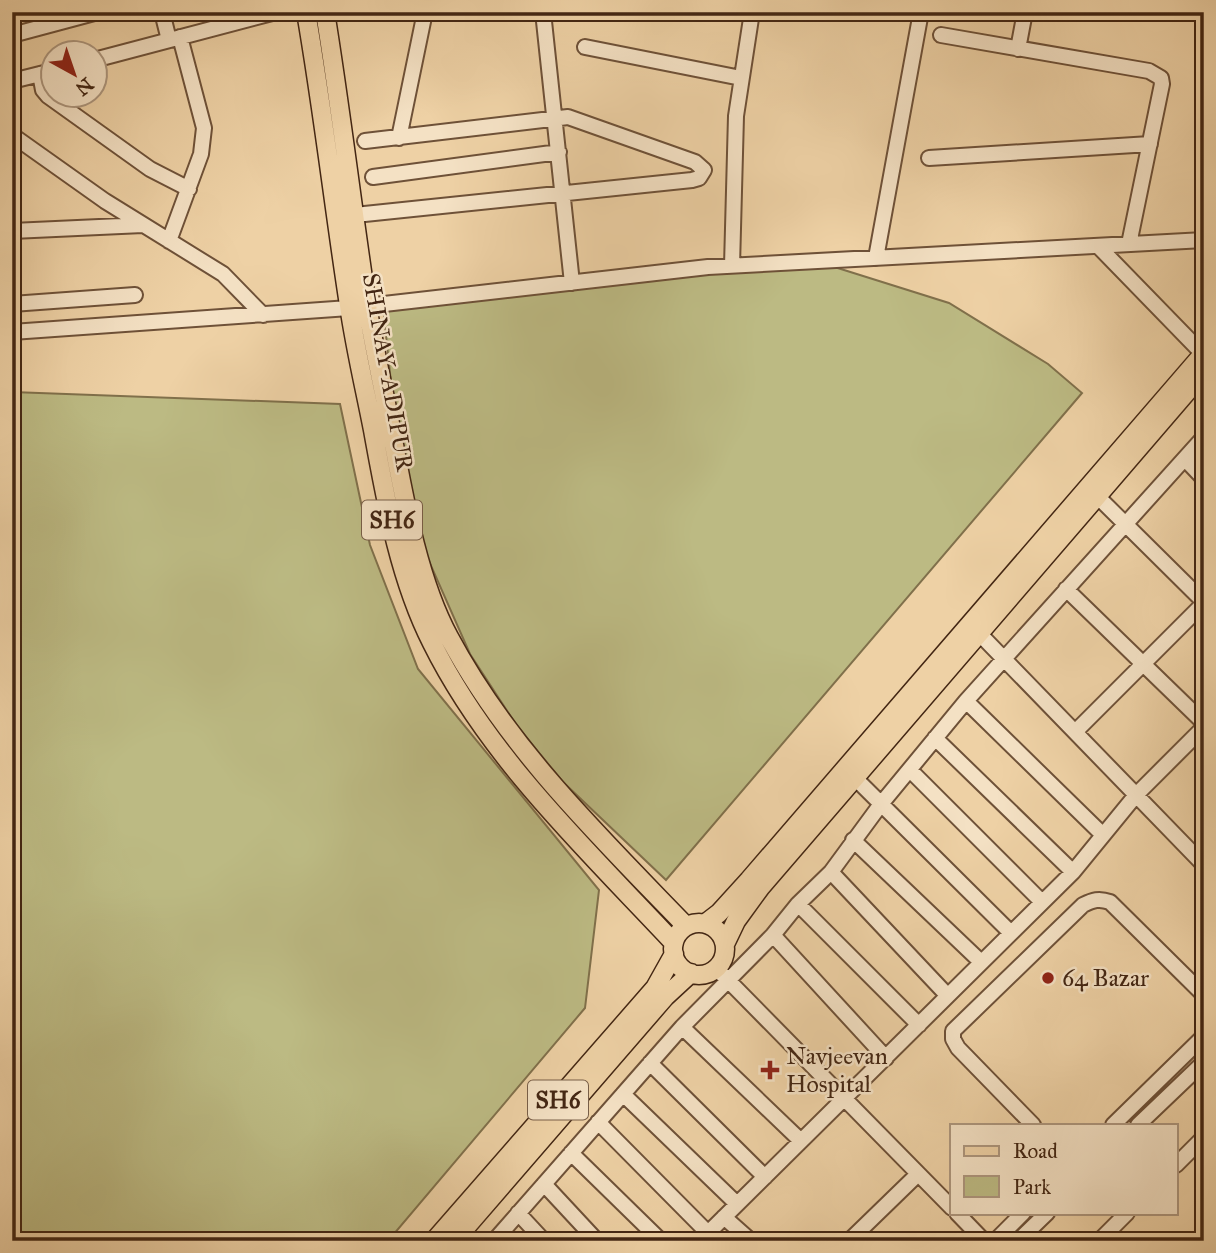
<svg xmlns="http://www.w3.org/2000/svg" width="1216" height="1253" font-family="'IM FELL Great Primer',serif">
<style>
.green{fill:#bcba83;stroke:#80704b;stroke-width:2}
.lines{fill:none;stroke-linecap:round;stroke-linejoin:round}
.minor-casing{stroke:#6e5138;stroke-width:18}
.major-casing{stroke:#432613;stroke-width:21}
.minor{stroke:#f4e1c4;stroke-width:14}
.major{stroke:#eed1a5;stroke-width:18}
.poi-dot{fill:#8f2418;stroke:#f4e1c4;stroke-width:2.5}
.labels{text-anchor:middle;stroke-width:5;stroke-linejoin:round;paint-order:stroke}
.shield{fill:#f4e1c4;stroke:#785e48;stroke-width:2}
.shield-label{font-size:23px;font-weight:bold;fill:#432613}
.street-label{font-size:24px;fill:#432613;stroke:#f4e1c4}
.poi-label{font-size:24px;fill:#432613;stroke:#f4e1c4;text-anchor:start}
</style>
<rect width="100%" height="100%" fill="#eed1a5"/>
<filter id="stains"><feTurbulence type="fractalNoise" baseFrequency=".00286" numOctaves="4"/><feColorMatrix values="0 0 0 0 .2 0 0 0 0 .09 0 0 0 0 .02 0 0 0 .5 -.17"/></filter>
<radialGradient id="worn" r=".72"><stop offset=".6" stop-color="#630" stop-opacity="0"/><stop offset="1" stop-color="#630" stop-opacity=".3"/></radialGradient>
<!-- green -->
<path class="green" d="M809,259L949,303L1048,364L1082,393L666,880L563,782L517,726L470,654L428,559L398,449L382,297Z
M12,392L340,404L370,545L418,669L599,890L585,1008L388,1241H12Z"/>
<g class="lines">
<defs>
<path id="minor" d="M162,12L169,40
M473,12H490
M543,12L572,283
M12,35L98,12
M941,35L1149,71L1161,78L1162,84L1129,244
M585,47L741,78
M1018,49L1025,12
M94,60L276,12
M40,74L43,90L48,96L150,169L189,189
M12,81L52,71
M12,135L105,201L223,274L263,315
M399,138L425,12
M929,158L1150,144
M373,177L559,152
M355,215L692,180L699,178L704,170L695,162L568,117L365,141
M12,231L143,225
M169,241L201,154L204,128L180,37
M1098,246L1204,355
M876,258L921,12
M732,266L736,116L752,12
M12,304L135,295
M12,332L349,308L708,267L1204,240
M1185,459L1204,479
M1097,496L1204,602
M1066,589L1204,723
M973,627L1204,865
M966,701L1103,835
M1075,732L1204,603
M935,738L1073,872
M910,770L1042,902
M855,778L1011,933
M853,840L981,962
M831,872L947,995
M798,904L919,1025
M773,935L886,1058
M716,968L952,1208
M682,1027L801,1141
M650,1063L765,1177
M623,1094L737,1204
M598,1122L708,1233
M1033,1125L958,1048L953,1039V1031L1083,905C1093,900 1099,898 1110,902L1204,995
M1113,1125L1204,1036
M1138,1125L1204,1062
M571,1153L661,1241
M1176,1165L1204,1137
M544,1184L597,1241
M518,1213L544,1241
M957,1213L984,1241
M724,1217L751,1241
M494,1241L682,1027L773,935L798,904L831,872L881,804L966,701L1204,437
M700,1241L1073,872L1136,795L1204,727
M849,1241L918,1174
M995,1241L1023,1213
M1018,1241L1047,1213
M1099,1241L1127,1213"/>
<path id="major" d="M306,12C323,110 334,208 349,305C355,347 365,389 373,430C386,501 399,578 432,643C489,758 587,850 674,943
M325,12C341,110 352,207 367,305C374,348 384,391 392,434C404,498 418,580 449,637C508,748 600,837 686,926
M706,923L719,913L749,880L1204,353
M673 949a26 26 0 1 1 52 0a26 26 0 1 1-52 0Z
M725,944L736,921L760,888L1204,372
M434,1241L655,988L674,954
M454,1241L665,997L691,973"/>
</defs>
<!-- minor casing -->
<use href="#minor" class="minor-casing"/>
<!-- major casing -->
<use href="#major" class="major-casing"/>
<!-- minor -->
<use href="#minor" class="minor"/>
<!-- major -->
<use href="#major" class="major"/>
</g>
<!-- markers -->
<g class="poi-dot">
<circle cx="1048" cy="978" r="7"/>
<path d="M766.5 1059.5h7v7h7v7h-7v7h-7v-7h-7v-7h7z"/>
</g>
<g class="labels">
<!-- shield labels -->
<g class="shield">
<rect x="362" y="500.5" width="60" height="39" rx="5"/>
<rect x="528" y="1080.5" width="60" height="39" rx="5"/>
</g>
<g class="shield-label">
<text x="392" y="528">SH6</text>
<text x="558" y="1108">SH6</text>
</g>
<!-- street labels -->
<g class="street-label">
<text transform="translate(388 372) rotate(80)" y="8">SHINAY-ADIPUR</text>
</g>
<!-- poi labels -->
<g class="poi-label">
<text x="1062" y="986">64 Bazar</text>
<text x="786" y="1064">Navjeevan<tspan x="786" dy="28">Hospital</tspan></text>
</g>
</g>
<!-- margin -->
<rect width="1216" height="1253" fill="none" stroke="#eed1a5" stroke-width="42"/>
<rect x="14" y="14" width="1188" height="1225" fill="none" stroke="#432613" stroke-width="3.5"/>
<rect x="21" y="21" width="1174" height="1211" fill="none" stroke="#432613" stroke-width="2"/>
<!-- legend -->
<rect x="950" y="1124" width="228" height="91" fill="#f4e1c4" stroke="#ad967d" stroke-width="2"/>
<rect x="964" y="1146" width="35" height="10" fill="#eed1a5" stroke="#ad967d" stroke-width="2"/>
<text x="1013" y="1158" font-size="21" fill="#432613">Road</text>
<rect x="964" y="1176" width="35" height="21" fill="#bcba83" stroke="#ad967d" stroke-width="2"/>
<text x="1013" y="1194" font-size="21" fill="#432613">Park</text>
<!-- north arrow -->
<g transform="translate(74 74) rotate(140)"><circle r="33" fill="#f4e1c4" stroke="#ad967d" stroke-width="2"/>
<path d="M0-5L12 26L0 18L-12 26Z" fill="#8f2418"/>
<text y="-10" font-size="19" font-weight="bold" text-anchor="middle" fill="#432613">N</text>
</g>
<rect width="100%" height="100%" filter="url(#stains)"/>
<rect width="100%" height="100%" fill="url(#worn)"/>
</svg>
